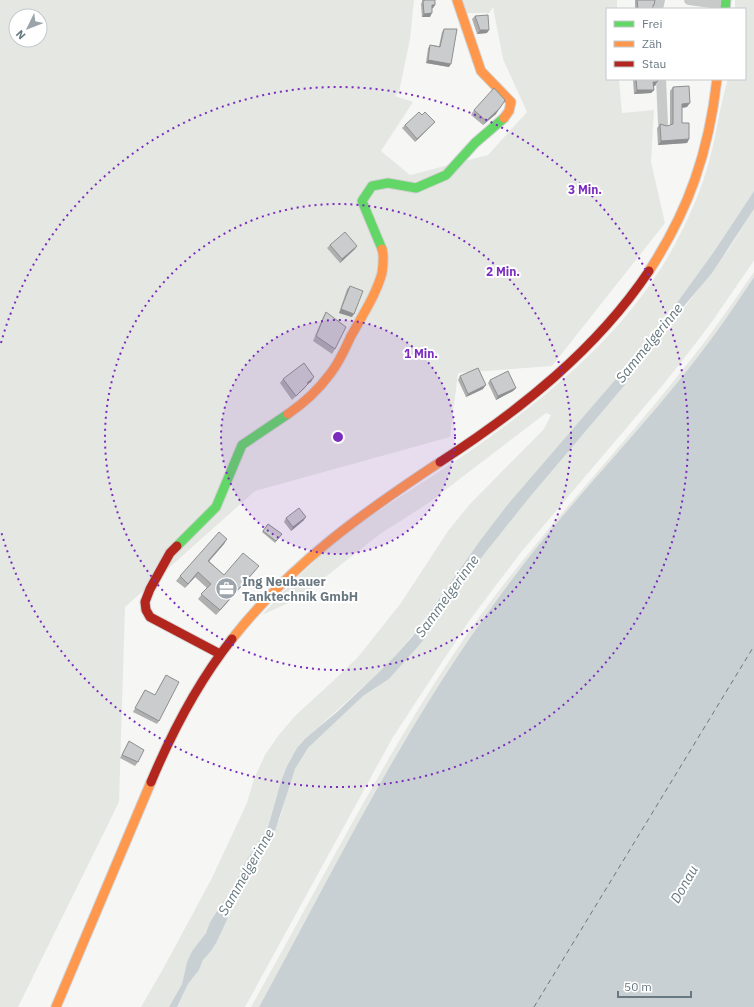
<svg xmlns="http://www.w3.org/2000/svg" width="754" height="1007" font-family="'IBM Plex Sans',sans-serif">
<style>
.green{fill:#e5e7e3;fill-rule:evenodd}
.water{fill:#c8d0d3}
.lines{fill:none;stroke-linecap:round;stroke-linejoin:round}
.ferry{stroke:#65787e;stroke-width:1;stroke-dasharray:5 4;stroke-linecap:butt}
.fast-casing{stroke:#d2d2d2;stroke-width:11}
.slow-casing{stroke:#d2d2d2;stroke-width:11}
.jam-casing{stroke:#d2d2d2;stroke-width:11}
.street{stroke:#c8caca;stroke-width:10}
.fast{stroke:#63d668;stroke-width:9}
.slow{stroke:#ff974d;stroke-width:9}
.jam{stroke:#b3261e;stroke-width:9}
.wall{fill:#afafb0}
.shaded-wall{fill:#8e8f90}
.building{fill:#cbcccd;stroke:#8e8f90}
.ring{fill:none;stroke:#7b2cbf;stroke-width:2;stroke-dasharray:2 4}
.labels{text-anchor:middle;stroke-width:4;stroke-linejoin:round;paint-order:stroke}
.poi-label{font-size:13px;font-weight:bold;fill:#697881;stroke:#fff;text-anchor:start}
.water-label{font-size:14px;font-style:italic;fill:#65787e;stroke:#fff}
.centre{fill:#7b2cbf;stroke:#fff;stroke-width:2}
.ring-label{font-size:12px;text-anchor:middle;font-weight:bold;fill:#7b2cbf;stroke:#fff;stroke-width:4;stroke-linejoin:round;paint-order:stroke}
</style>
<rect width="100%" height="100%" fill="#f6f6f5"/>
<!-- green -->
<path class="green" d="M0,0H414L410,39L399,92L395,96L413,102L381,151L410,175L488,155L527,112L503,59L493,7L489,13H464L460,0H617V9H607V79H619L622,113L654,110L651,162L665,223L552,366L458,373L450,437L255,491L125,607L119,802L18,1007H0ZM16,16H40V40H16Z
M735,0H754V191L715,250L668,315L627,366L508,504L479,542L412,636L395,656L377,674L323,723L292,757L287,766L281,781L268,827L246,861L234,886L219,908L210,922L206,933L192,951L187,962L182,984L169,1007H141L163,969L212,878L247,803L254,779L265,755L278,736L295,716L332,682L358,657L401,603L448,531L470,504L544,429L551,415L546,413L427,504L380,534L319,582L304,596L262,615C289,585 318,556 350,531C390,502 432,477 473,449C550,395 628,331 674,246C689,218 702,189 710,158C717,132 720,105 728,79H745V9H735Z
M754,209V260L753,262L711,323L689,352L662,386L522,551L469,621L393,737L245,1007H177L188,984L199,970L203,960L211,951L227,920L231,905L238,897L257,863L280,818L290,781L295,769L308,748L363,696L389,679L422,642L456,591L474,567L529,498L624,386L673,323L730,247Z
M754,272V277C731,312 707,346 681,378C631,440 575,498 526,561C512,579 499,597 486,615C398,738 331,875 259,1007H251C325,876 392,739 480,616C542,531 615,455 680,373C707,341 730,306 754,272Z"/>
<!-- water -->
<path class="water" d="M754,191V209L712,273L685,305L624,386L529,498L474,567L456,591L422,642L389,679L363,696L308,748L295,769L275,831L238,897L231,905L227,920L216,943L211,951L203,960L199,970L188,984L177,1007H169L182,984L187,962L192,951L206,933L210,922L219,908L234,886L246,861L268,827L281,781L287,766L297,748L305,739L338,711L377,674L395,656L412,637L479,542L508,504L627,366L668,315L715,250Z
M754,277V1007H259C331,875 398,738 486,615C499,597 512,579 526,561C575,498 631,440 681,378C707,346 731,312 754,277Z"/>
<g class="lines">
<!-- ferry -->
<path class="ferry" d="M534,1007L754,646"/>
<defs>
<path id="fast" d="M725,9L726,0
M382,249L362,201L372,186L388,183L416,188L446,175L475,143L504,118
M177,546L216,507L242,445L288,414"/>
<path id="slow" d="M457,0L481,71L511,102L509,111L504,118
M649,271C689,210 709,151 717,79
M288,414C304,403 319,389 330,374C339,363 345,349 351,336C362,316 376,295 382,273C383,266 384,255 382,249
M232,639C291,564 361,514 440,462
M56,1007L151,782"/>
<path id="jam" d="M440,462C519,411 596,350 649,271
M177,546L170,553L150,589L145,602L146,610L150,617L220,654
M151,782C172,732 198,682 232,639"/>
</defs>
<!-- fast casing -->
<use href="#fast" class="fast-casing"/>
<!-- slow casing -->
<use href="#slow" class="slow-casing"/>
<!-- jam casing -->
<use href="#jam" class="jam-casing"/>
<!-- street -->
<path class="street" d="M689,0L726,5
M658,9L660,0
M661,79L663,124"/>
<!-- fast -->
<use href="#fast" class="fast"/>
<!-- slow -->
<use href="#slow" class="slow"/>
<!-- jam -->
<use href="#jam" class="jam"/>
</g>
<!-- wall -->
<path class="wall" d="M422,0H435V5L433,8H432L430,17H422L421,4L422,2Z
M635,0H655L653,7V9H635Z
M475,16L487,33L477,34L472,19Z
M444,29L449,67L426,63L428,48L430,45L439,46L442,32Z
M633,79H658L657,82L655,86H653L654,90L651,93L634,94Z
M673,87L687,107L682,108V123L689,139L687,143L658,145L657,128L660,124L667,126L670,125V91Z
M474,110L496,114L483,125L471,115Z
M435,122L415,142L402,128L405,125Z
M330,245L357,246L355,249L340,263L327,248Z
M350,286L352,317L339,313L347,289Z
M326,312L335,349L332,354L313,341L323,317Z
M460,376L483,389L466,397L458,380Z
M283,379L311,382L308,384L304,389L292,400L280,383Z
M490,380L516,388L513,391L496,400L488,383Z
M286,518L304,520L291,531L284,522Z
M268,524L282,534L275,543L262,532Z
M227,539L224,544L209,561L224,575L255,571L216,615L198,599L207,588L195,577L185,588L176,581L180,576Z
M166,675L159,721L157,724L133,712L145,690L155,695Z
M129,741L138,762L135,766L120,758Z"/>
<!-- shaded-wall -->
<path class="shaded-wall" d="M432,5H435L433,8L430,9Z
M432,13L430,17H422L424,14Z
M480,30H489L487,33L477,34Z
M428,60L451,64L449,67L426,63Z
M653,82H657L655,86H651Z
M637,90H654L651,93L634,94Z
M504,102L496,114L483,125L486,121Z
M690,103L687,107L679,108L682,104Z
M435,122L415,142L417,139Z
M689,139L687,143L658,145L661,141Z
M357,246L355,249L340,263L342,259Z
M341,309L354,314L352,317L339,313Z
M314,377L311,382L303,387L307,383Z
M486,385L483,389L466,397L468,394Z
M516,388L513,391L496,400L498,396Z
M306,517L304,520L291,531L293,527Z
M227,539L224,544L205,566L208,561Z
M259,566L255,571L216,615L220,610Z
M198,572L195,577L185,588L188,584Z"/>
<!-- building -->
<path class="building" d="M425,0H435V5H432V13L424,14L423,1Z
M637,0H655L654,5H653V9H638Z
M488,15L489,30H480L475,16Z
M444,29H457L451,64L428,60L430,45L440,47Z
M636,79H658L657,82H653L654,90H637Z
M689,86L690,103L682,104V123H689V139L661,141L660,124L667,126L673,124V87Z
M494,88L505,100L504,102L499,109L486,121L474,110Z
M419,112L422,115L425,112L435,122L417,139L405,125Z
M345,232L357,246L342,259L330,245Z
M350,286L363,291L354,314L341,309Z
M326,312L346,327L335,349L316,336Z
M304,363L314,377L307,383L308,384L296,396L283,379Z
M478,368L486,385L468,394L460,376Z
M508,371L516,388L498,396L490,380Z
M299,508L306,517L293,527L286,518Z
M268,524L282,534L276,541L263,531Z
M219,532L227,539L208,561L224,575L243,553L259,566L220,610L201,594L211,584L198,572L188,584L180,576Z
M166,675L179,682L159,721L135,708L145,690L155,695Z
M129,741L144,750L138,762L122,755Z"/>
<!-- distance rings -->
<circle cx="338" cy="437" r="117" fill="#7b2cbf" fill-opacity=".12"/>
<g class="ring">
<circle cx="338" cy="437" r="117"/>
<circle cx="338" cy="437" r="233"/>
<path d="M1 343A350 350 0 1 1 1 531"/>
</g>
<!-- icons -->
<defs>
<symbol id="office-disc" viewBox="-11 -11 22 22"><circle r="9.5" fill="#9aa4aa" stroke="#fff"/><path d="M-6-3h4V-5.5h4V-3h4V5H-6ZM-1-4.5V-3h2v-1.5ZM-6 0V1H6V0Z" fill="#fff"/></symbol>
</defs>
<g fill-rule="evenodd">
<use href="#office-disc" x="214" y="576" width="25" height="25"/>
</g>
<g class="labels">
<!-- poi labels -->
<g class="poi-label">
<text x="242" y="586">Ing Neubauer<tspan x="242" dy="15">Tanktechnik GmbH</tspan></text>
</g>
<!-- water labels -->
<g class="water-label">
<text transform="translate(649 343) rotate(-51)" y="5">Sammelgerinne</text>
<text transform="translate(447 596) rotate(-54)" y="5">Sammelgerinne</text>
<text transform="translate(246 872) rotate(-60)" y="5">Sammelgerinne</text>
<text transform="translate(684 884) rotate(-60)" y="5">Donau</text>
</g>
</g>
<circle cx="338" cy="437" r="6" class="centre"/>
<g class="ring-label">
<text x="585" y="194">3 Min.</text>
<text x="503" y="276">2 Min.</text>
<text x="421" y="358">1 Min.</text>
</g>
<!-- legend -->
<rect x="606" y="8" width="140" height="72" fill="#ffffff" stroke="#c3c9cd"/>
<rect x="614" y="21" width="20" height="6" fill="#63d668" stroke="#c3c9cd"/>
<text x="642" y="28" font-size="12" fill="#697881">Frei</text>
<rect x="614" y="41" width="20" height="6" fill="#ff974d" stroke="#c3c9cd"/>
<text x="642" y="48" font-size="12" fill="#697881">Zäh</text>
<rect x="614" y="61" width="20" height="6" fill="#b3261e" stroke="#c3c9cd"/>
<text x="642" y="68" font-size="12" fill="#697881">Stau</text>
<!-- north arrow -->
<g transform="translate(28 28) rotate(227)"><circle r="19" fill="#ffffff" stroke="#c3c9cd"/>
<path d="M0-3L7 15L0 10L-7 15Z" fill="#9aa4aa"/>
<text y="-6" font-size="11" font-weight="bold" text-anchor="middle" fill="#697881">N</text>
</g>
<!-- scale -->
<path d="M618 991v6h73v-6" fill="none" stroke="#697881" stroke-width="2"/>
<text x="624" y="991" font-size="12" fill="#697881" stroke="#ffffff" stroke-width="3" paint-order="stroke">50 m</text>
</svg>
